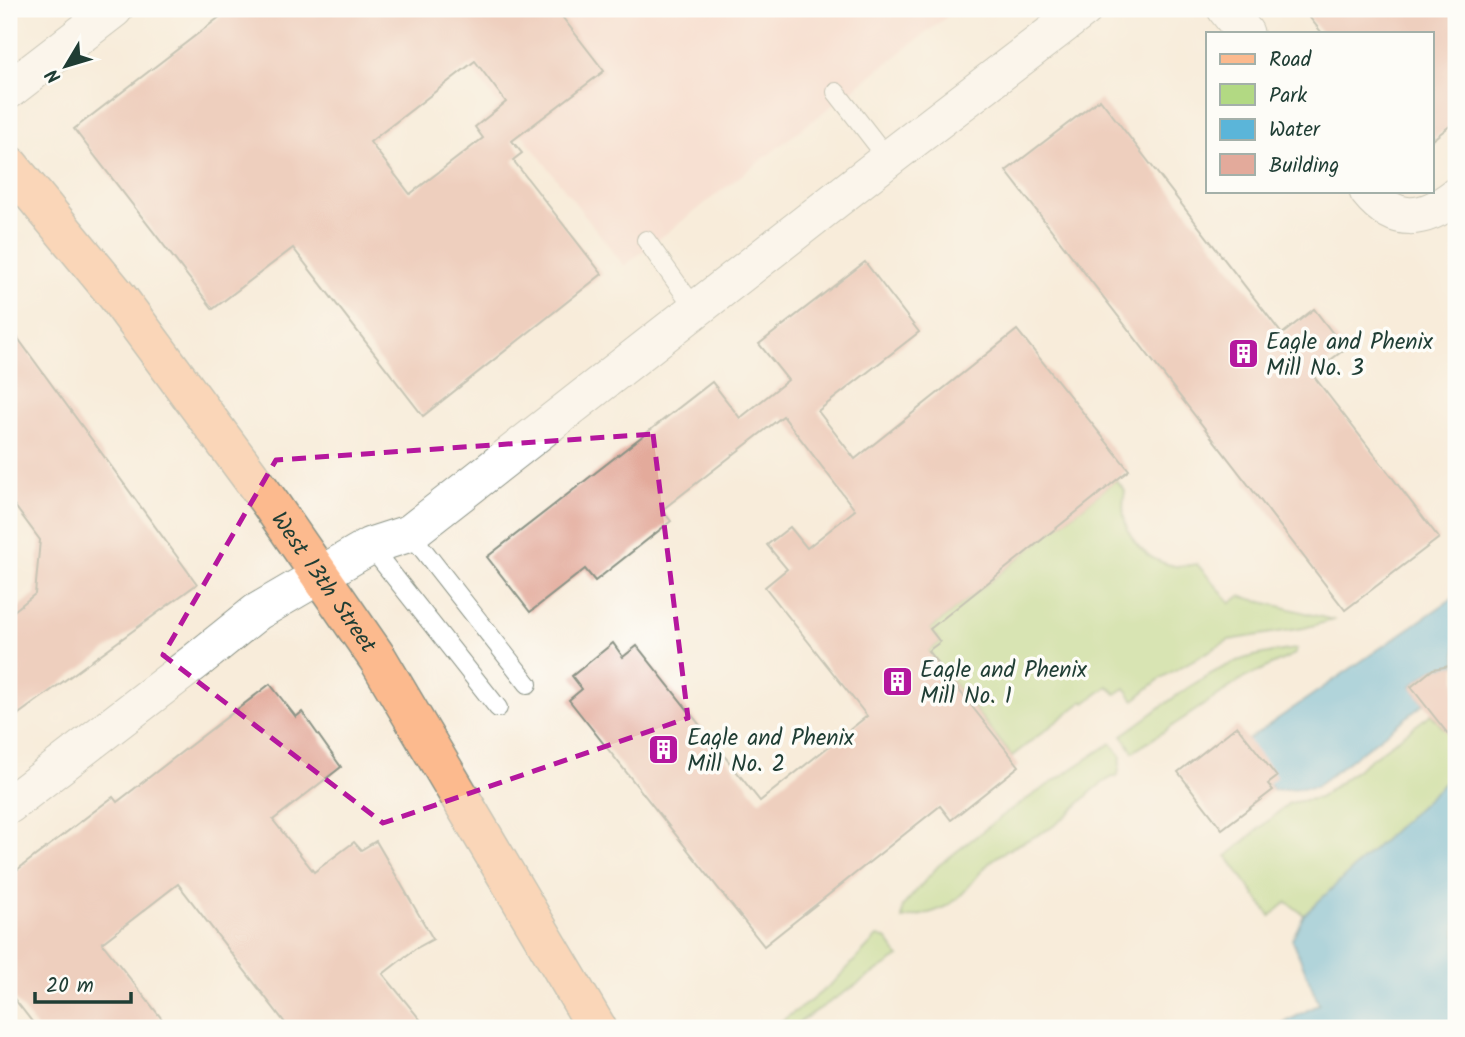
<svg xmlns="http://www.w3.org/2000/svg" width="1465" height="1037" font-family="Kalam,sans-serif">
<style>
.built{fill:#f7d1c7}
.green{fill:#b2d983;stroke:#688b5c;stroke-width:2}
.water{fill:#5bb5d9;stroke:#3d7986;stroke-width:2}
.building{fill:#e3aa9b;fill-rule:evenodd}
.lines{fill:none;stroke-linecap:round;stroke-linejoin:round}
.service-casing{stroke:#8c9487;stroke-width:20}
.minor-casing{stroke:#8c9487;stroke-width:39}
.primary-casing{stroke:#8c9487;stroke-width:41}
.service{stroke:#fff;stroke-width:18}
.minor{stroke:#fff;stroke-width:37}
.primary{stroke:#fcba8e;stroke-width:38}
.marked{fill:none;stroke:#b5179e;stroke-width:5;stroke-dasharray:14 9;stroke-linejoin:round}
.labels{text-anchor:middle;stroke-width:7;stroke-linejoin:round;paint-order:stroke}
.poi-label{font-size:23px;fill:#1f3d34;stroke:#fdfcf7;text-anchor:start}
.street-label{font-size:23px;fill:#1f3d34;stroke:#fdfcf7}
</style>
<rect width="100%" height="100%" fill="#fdfcf7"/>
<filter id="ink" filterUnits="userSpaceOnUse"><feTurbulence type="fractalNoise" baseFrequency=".0143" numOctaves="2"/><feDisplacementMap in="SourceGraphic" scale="14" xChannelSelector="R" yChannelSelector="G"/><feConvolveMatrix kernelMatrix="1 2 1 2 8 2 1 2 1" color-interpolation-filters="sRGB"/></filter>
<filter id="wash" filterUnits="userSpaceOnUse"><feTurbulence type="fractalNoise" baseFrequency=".00686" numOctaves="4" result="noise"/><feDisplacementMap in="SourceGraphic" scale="28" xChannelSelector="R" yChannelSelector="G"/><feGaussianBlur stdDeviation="1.57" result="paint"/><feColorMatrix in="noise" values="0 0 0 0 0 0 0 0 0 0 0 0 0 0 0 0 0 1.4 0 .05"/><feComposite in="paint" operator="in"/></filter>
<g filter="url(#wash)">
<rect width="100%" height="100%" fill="#f8ecda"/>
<!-- built -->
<path class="built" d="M425,9H957L624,266Z"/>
<!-- green -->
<path class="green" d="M1116,480L1125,491C1117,527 1138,559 1175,566C1182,567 1190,565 1197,564L1231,603L1240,596L1333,620L1304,628L1229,640L1161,678L1134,700L1125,688L1116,694L1108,686L1085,703L1083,701L1012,756L928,651L940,642L930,629Z
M1297,649L1295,654L1244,678L1133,752L1122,735C1157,711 1193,680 1233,663C1252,654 1276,652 1297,649Z
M1431,714L1444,729L1456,720V772L1304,915L1287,902L1270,916L1227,856L1289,803L1319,798Z
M1111,743L1121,756L1118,775C1093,784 1080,806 1059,822C1039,838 1014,843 994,859C981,869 973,883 961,895C946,911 923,915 902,919L903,906L938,866L1006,813Z
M877,937L886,938L899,957L790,1028H771L809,1002L836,980Z"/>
<!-- water -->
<path class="water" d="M1456,596V665L1433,669L1411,686L1424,704L1315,787L1273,790L1247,740Z
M1456,772V1028H1275L1319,1004L1292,939L1304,915Z"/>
<g id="blocks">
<!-- building -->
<path class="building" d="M230,9H556L604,71L512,141L522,153L513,160L602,274L423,416L293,248L213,309L74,129ZM475,61L506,102L475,127L483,138L410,194L370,142Z
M1303,9H1456V121L1432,140V33H1322Z
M1100,99L1282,334L1314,309L1345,349L1312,374L1439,538L1345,610L1006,171Z
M865,262L919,332L818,411L855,459L1017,330L1129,470L930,629L940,642L928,651L1019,766L951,820L940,806L764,946L569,700L582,689L572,676L613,643L623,657L637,646L760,801L867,716L765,587L787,569L767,545L790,527L807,548L855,510L783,416L662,510L671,521L595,581L585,569L530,612L487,557L712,382L740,418L788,380L759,344Z
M9,326L197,584L9,721V615L35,594L40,540L9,498Z
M1456,665V744L1411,687L1433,669Z
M270,684L296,717L302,712L341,767L273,820L314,872L354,842L361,850L376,841L433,939L415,949L383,974L427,1028H289L178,884L102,943L169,1028H37L9,992V876L113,797L117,802Z
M1237,726L1277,777L1268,784L1273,790L1222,829L1178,772Z"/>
</g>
</g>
<g filter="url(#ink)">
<use href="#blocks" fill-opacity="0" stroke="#8c9487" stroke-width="2"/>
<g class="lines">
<defs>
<path id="service" d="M836,92L888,159
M646,240L696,310
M410,533L528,684
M370,546L498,708"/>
<path id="minor" d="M1226,9L1245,33
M9,90L114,9
M1368,191C1395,225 1424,221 1456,196
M9,805L196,661L257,612L370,546L410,533L888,159L1084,9"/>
<g id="primary">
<path id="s1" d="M9,165L117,296L270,503L378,659L597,1028"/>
</g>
</defs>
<!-- service casing -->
<use href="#service" class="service-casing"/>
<!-- minor casing -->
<use href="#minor" class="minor-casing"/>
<!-- primary casing -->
<use href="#primary" class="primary-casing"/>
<!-- service -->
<use href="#service" class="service"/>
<!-- minor -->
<use href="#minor" class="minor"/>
<!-- primary -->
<use href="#primary" class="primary"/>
</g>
</g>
<!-- marked area -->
<path d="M0 0H1465V1037H0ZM653,434L688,718L383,823L163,655L276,460Z" fill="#f8ecda" fill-opacity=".55" fill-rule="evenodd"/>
<path class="marked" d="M653,434L688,718L383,823L163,655L276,460Z"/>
<!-- icons -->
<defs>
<symbol id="building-square" viewBox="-11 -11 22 22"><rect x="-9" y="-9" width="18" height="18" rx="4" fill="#b5179e" stroke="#fdfcf7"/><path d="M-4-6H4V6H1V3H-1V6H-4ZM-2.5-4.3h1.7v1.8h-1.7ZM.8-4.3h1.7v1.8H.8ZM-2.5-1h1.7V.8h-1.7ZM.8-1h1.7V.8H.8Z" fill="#fff"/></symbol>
</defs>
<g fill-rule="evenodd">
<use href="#building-square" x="1226" y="336" width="35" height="35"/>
<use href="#building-square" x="880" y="664" width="35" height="35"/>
<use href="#building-square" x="646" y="732" width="35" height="35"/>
</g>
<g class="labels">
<!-- poi labels -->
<g class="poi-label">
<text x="1266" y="349">Eagle and Phenix<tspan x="1266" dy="26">Mill No. 3</tspan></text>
<text x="920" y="677">Eagle and Phenix<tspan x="920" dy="26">Mill No. 1</tspan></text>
<text x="687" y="745">Eagle and Phenix<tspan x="687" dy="26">Mill No. 2</tspan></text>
</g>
<!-- street labels -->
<g class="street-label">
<text dy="8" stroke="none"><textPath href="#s1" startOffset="523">West 13th Street</textPath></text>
</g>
</g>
<!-- margin -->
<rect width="1465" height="1037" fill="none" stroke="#fdfcf7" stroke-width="35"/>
<!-- legend -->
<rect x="1206" y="32" width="228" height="161" fill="#fdfcf7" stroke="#a4b0a9" stroke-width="2"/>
<rect x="1220" y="54" width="35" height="10" fill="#fcba8e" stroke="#a4b0a9" stroke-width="2"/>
<text x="1269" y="66" font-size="21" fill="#1f3d34">Road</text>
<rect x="1220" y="84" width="35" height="21" fill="#b2d983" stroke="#a4b0a9" stroke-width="2"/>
<text x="1269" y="102" font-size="21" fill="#1f3d34">Park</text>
<rect x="1220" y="119" width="35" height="21" fill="#5bb5d9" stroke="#a4b0a9" stroke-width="2"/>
<text x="1269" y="136" font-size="21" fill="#1f3d34">Water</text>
<rect x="1220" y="154" width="35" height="21" fill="#e3aa9b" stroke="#a4b0a9" stroke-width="2"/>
<text x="1269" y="172" font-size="21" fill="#1f3d34">Building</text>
<!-- north arrow -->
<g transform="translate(66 66) rotate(232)" stroke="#fdfcf7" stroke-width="5" paint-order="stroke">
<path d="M0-5L12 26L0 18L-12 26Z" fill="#1f3d34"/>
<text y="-10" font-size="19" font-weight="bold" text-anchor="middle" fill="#1f3d34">N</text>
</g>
<!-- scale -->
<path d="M35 992v10h96v-10" fill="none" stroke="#1f3d34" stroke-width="3.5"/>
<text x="46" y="992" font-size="21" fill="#1f3d34" stroke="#fdfcf7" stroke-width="5" paint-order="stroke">20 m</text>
</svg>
